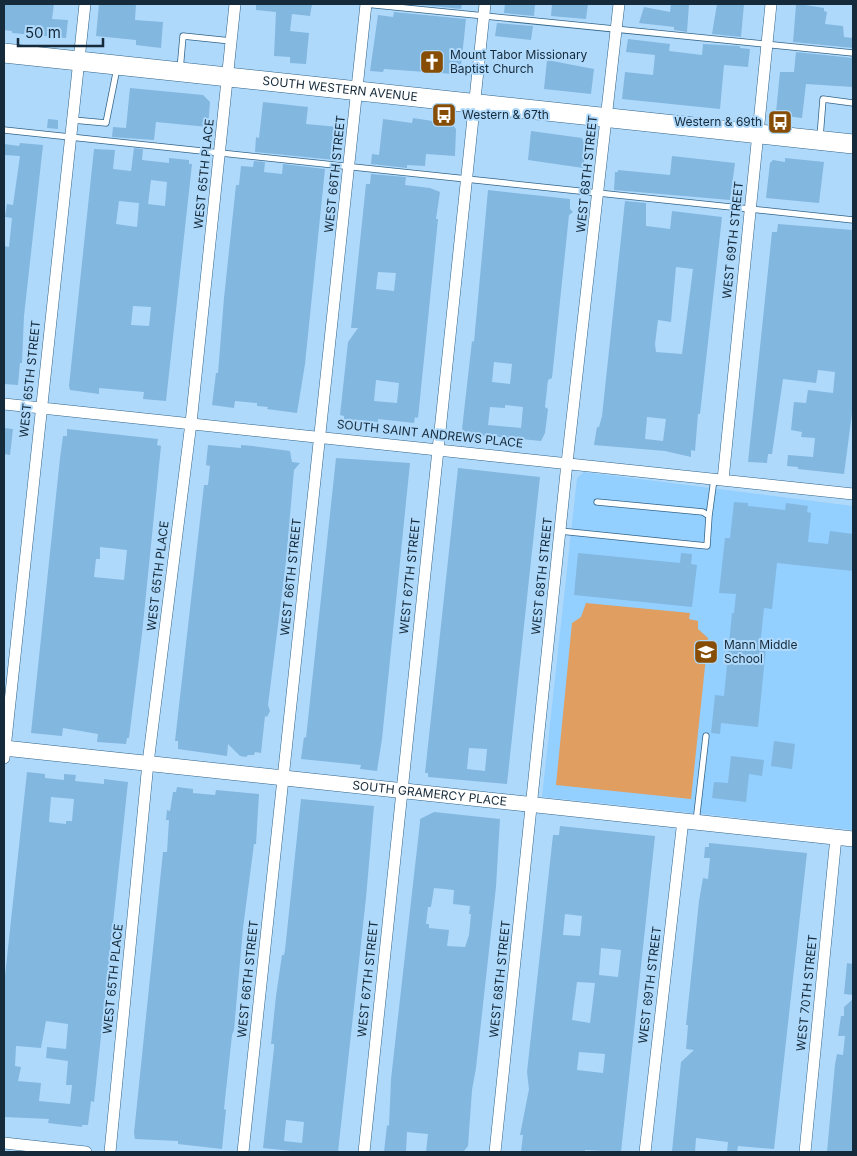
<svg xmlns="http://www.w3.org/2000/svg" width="857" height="1156" font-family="Inter,sans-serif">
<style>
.built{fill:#93cfff}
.green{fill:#e09e60}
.building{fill:#82b7e0;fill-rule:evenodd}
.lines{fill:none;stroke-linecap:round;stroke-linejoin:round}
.service-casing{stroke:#316489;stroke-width:7}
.minor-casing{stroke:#316489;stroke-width:12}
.tertiary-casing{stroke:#316489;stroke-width:16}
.primary-casing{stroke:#316489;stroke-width:20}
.service{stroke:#fff;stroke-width:5.5}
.minor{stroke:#fff;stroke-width:11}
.tertiary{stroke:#fff;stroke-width:15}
.primary{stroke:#fff;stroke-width:19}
.labels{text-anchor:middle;stroke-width:4;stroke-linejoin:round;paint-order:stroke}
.poi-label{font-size:12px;fill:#152a3a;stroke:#afd9fb;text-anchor:start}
.street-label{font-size:12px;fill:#152a3a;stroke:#afd9fb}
</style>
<rect width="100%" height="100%" fill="#afd9fb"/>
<!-- built -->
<path class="built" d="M584,472L853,506V830L542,797L577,478Z"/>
<!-- green -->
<path class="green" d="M586,603L690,613L689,619L698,621V629L708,638L691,799L556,785L572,623L581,617Z"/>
<!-- building -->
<path class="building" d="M4,4H54L52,19L68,20L66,38L12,33V31L4,30Z
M99,4H136L135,20L163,22L161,48L136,45V40L96,36Z
M256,4H312L310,16L292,14L290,31L309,33L306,64L290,63V57L274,56L276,12L256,10Z
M413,4H462L461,9Z
M505,4H535L534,16L504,13Z
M552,4H588L586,19L551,16Z
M671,4H689L687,32L674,30V27L639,23L644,7L670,12Z
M717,4H744L741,37L712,34Z
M799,4L824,8V11L827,12L825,24L843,26L844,37L853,38V48L793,42L796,5Z
M394,12L466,19L461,66H459L458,72L453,74L384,69L383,72L370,71L378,15L393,17Z
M497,23L533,26L531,40L495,36Z
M628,39L670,44L669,51L702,55L703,44L740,46V48L750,49L748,67L724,65L720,109L622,99L625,72L653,75L655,55L626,52Z
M796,52L853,58V87L806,84L802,118L778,115L776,112L780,72H794Z
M547,60L594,69L591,94L544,89Z
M130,88L203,95L210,102L208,127L156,122L154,140L112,137L113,127L126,128Z
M263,102L308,107L306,124L339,127L335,160L255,152L256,137L259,138Z
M413,118L452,124L456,129L455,156L426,154L425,166L407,165V168L371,164L372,154L379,155L383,119L412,123Z
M48,119L58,120V129L47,128Z
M531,131L582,138L586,148L583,168L528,160Z
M20,143L43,145L24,316L22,363H20L18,385L4,384V246L9,247L12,218L5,217L7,204L13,205L20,156L4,155V144L19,146Z
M134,148L143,149L142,160L169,163V158L189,160V164H192L166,401L143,399L144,392L99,388V394L70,390L69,386L94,149L115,150L113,169L131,171ZM151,180L167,182L165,206L139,203L137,227L116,224L119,201L148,204ZM133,306L151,307L149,326L131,325Z
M672,156L735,163L730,200L614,190L615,172H618V170L670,175Z
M785,158L824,162L819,203L766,198L770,163L773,160L785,162Z
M254,161L265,162L264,172L282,174L283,164L325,169L305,364L297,413L267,409L268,407L257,406V403L235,401L234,408L212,405L216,373H218L224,298L236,185H239L241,166L253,167Z
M371,174L406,177L405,185L430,188L440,192L436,219H438L423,369L418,418L415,417L414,423L378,419V422L357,420L344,419V416L340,415L348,342L358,328H351L366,184H370ZM378,272L396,273L394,291L376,289ZM376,380L399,383L397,403L374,401Z
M488,190L570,199V209L573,212L569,215L552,378L548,380L545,407L548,409L545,433L541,441L468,434L462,429L472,341L474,342ZM494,362L512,364L510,384L492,382ZM505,405L523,407L521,428L488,425L490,407L505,408Z
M625,201L646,203V226L670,229L672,211L722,217L700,414H698L695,451L691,450V457L665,451L594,445L597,427H599L602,416ZM676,267L693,269L682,354L656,352L655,344L658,320L671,322ZM647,417L666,419L663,441L645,439Z
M778,224L853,230V406L844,474L798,469V467L787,466L788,455L813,457L815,438L801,437L802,432L791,430L794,402L806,403L808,390L833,393L835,372L818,370L816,383L783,379L772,454H768L767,463L748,462L772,232H777Z
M4,428L13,429L10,455L4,454Z
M67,429L158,439L157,445L161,446L142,634L129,738H127L126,744L97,742L98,734L63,728L62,736L31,733L60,458L63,436H67ZM100,547L127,550L124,580L94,577L96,559H100Z
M208,445L241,448V445L253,446L290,451L292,462L300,463L294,470L286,561L268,705L270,711L267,717L265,716L261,753L255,752L254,755H248L246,757L240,756L228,744L227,756L178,749V741H175L204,485H208L210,466L206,465Z
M336,458L410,463L382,739L377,771L360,769L361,765L301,759L304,737L306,738Z
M458,468L540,477L507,784L428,777V773H425ZM469,748L487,749L485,771L467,769Z
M734,502L748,503V506L785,510L786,503L808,506L807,512L811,513L808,542L828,544L830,531L853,534V571L777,563L772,609L764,608L760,646L766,647L758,727L721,723L720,734L711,733L715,695L724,696L732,613H734L736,594L719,593L725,538H730Z
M578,553L680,563L681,553L692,554L691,564L697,565L692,607L574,595Z
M774,741L795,744L792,769L771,766Z
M731,756L764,760L762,776L749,774L746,802L712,798L714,782L728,783Z
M27,772L45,774V778L64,780V774L76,775L75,781L104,784V779L128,782L94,1102L91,1101L88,1125H82V1127L48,1123L49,1119L4,1117V985ZM51,797L74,799L72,821H66V824L49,822ZM46,1021L68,1024L66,1049L47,1047L46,1058L68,1061L66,1085H72L70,1104L39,1101L41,1083L18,1081L21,1067L15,1066L16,1046L41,1048Z
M177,787L193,789V793L215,795L216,790L259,794L256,844H254L243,928L234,1030L232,1035L224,1109L226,1110L222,1149L178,1144V1141L135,1139L134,1133L163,852H167L169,820H166L167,810L170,811L173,792H176Z
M301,799L374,806L366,898L338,1152H301L263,1148L274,1048V1044H271L276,996L282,955H284L285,950ZM286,1120L304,1122L302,1143L284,1141Z
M434,812L500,819L496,887L476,1068L472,1090L468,1146L463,1152H426L428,1134L407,1132L406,1152H384L387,1125L389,1126L391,1079L420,822V819ZM434,888L454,890L453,904L470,906L469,914H471L469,935L465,947L447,946L449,930L429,928V924H426L428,907H431Z
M560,826L655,836L621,1152L585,1150V1152H521L523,1135H520L529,1089L527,1072L553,835H559ZM565,914L582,916L580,936L563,935ZM601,948L621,950L618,977L599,975ZM577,982L595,983L590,1023L572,1020ZM579,1052L605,1054L603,1073L577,1070Z
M709,843L807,853L774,1149L738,1146L737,1152H727L728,1142L696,1138L695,1152L672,1151L681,1062L694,1050L686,1049L688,1025H686L699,901L703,878L708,879L710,858H704L705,847H709Z
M847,963L853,964V995L844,994Z
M853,999V1152H827L835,1064L837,1054L843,1055L845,1036H838L841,1016H844V1007Z"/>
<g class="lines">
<defs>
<path id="service" d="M365,4L853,53
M180,70L183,36L231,41
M73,120L106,123L117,68
M4,130L853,220
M820,137L823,99L853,103
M709,516L714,479
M560,531L707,546L709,516L703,512L597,502
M696,822L706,736"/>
<path id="minor" d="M4,404L853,494
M723,480L771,4
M4,758L85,4
M4,1143L86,1152
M110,1152L148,763L191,423L235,4
M243,1152L366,4
M364,1152L485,4
M495,1152L567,463L619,4
M645,1152L683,820
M805,1152L836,837"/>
<g id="tertiary">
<path id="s1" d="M4,748L853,839"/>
</g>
<g id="primary">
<path id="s2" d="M4,53L853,144"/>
</g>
</defs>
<!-- service casing -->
<use href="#service" class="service-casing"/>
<!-- minor casing -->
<use href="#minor" class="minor-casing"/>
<!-- tertiary casing -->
<use href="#tertiary" class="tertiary-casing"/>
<!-- primary casing -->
<use href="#primary" class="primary-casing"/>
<!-- service -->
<use href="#service" class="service"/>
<!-- minor -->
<use href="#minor" class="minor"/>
<!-- tertiary -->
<use href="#tertiary" class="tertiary"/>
<!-- primary -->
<use href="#primary" class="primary"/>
</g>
<!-- icons -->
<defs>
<symbol id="church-square" viewBox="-11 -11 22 22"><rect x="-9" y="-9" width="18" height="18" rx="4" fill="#874d04" stroke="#afd9fb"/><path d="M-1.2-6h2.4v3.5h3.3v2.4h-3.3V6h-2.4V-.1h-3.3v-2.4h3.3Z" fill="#fff"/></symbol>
<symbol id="bus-square" viewBox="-11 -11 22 22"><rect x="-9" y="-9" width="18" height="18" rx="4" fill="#874d04" stroke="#afd9fb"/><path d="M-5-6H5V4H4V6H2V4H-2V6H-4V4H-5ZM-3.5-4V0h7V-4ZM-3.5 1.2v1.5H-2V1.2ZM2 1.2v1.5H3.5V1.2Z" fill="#fff"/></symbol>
<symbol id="school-square" viewBox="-11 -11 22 22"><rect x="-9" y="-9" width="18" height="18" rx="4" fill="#874d04" stroke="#afd9fb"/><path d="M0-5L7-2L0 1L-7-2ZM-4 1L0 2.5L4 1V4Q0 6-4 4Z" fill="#fff"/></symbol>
</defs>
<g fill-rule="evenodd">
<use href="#church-square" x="418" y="48" width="28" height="28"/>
<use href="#bus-square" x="430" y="101" width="28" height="28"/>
<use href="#bus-square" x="766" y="108" width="28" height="28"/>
<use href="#school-square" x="692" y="638" width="28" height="28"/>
</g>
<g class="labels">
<!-- poi labels -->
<g class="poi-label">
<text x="450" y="59">Mount Tabor Missionary<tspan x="450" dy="14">Baptist Church</tspan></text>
<text x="462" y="119">Western &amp; 67th</text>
<text x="762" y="126" text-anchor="end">Western &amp; 69th</text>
<text x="724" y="649">Mann Middle<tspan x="724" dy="14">School</tspan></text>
</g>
<!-- street labels -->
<g class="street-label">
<text dy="4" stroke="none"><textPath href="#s2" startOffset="338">SOUTH WESTERN AVENUE</textPath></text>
<text transform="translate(204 174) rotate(-84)" y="4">WEST 65TH PLACE</text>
<text transform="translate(335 174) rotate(-84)" y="4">WEST 66TH STREET</text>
<text transform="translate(587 174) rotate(-84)" y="4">WEST 68TH STREET</text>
<text transform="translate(733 240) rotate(-84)" y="4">WEST 69TH STREET</text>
<text transform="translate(30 379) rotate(-84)" y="4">WEST 65TH STREET</text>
<text transform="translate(430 434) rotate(6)" y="4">SOUTH SAINT ANDREWS PLACE</text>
<text transform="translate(158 576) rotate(-83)" y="4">WEST 65TH PLACE</text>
<text transform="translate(410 576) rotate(-84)" y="4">WEST 67TH STREET</text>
<text transform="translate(542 576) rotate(-84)" y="4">WEST 68TH STREET</text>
<text transform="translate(291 577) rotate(-84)" y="4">WEST 66TH STREET</text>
<text dy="4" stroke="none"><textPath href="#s1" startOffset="428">SOUTH GRAMERCY PLACE</textPath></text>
<text transform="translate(113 979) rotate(-84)" y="4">WEST 65TH PLACE</text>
<text transform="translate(248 979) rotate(-84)" y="4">WEST 66TH STREET</text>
<text transform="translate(368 979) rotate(-84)" y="4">WEST 67TH STREET</text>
<text transform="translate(500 979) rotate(-84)" y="4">WEST 68TH STREET</text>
<text transform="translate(650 985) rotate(-83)" y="4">WEST 69TH STREET</text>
<text transform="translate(807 993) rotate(-84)" y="4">WEST 70TH STREET</text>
</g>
</g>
<!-- border -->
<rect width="857" height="1156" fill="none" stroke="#152a3a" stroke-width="10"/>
<!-- scale -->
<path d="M18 38v8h85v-8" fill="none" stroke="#152a3a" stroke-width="2.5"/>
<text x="25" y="38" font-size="15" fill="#152a3a" stroke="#afd9fb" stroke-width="4" paint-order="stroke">50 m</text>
</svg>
